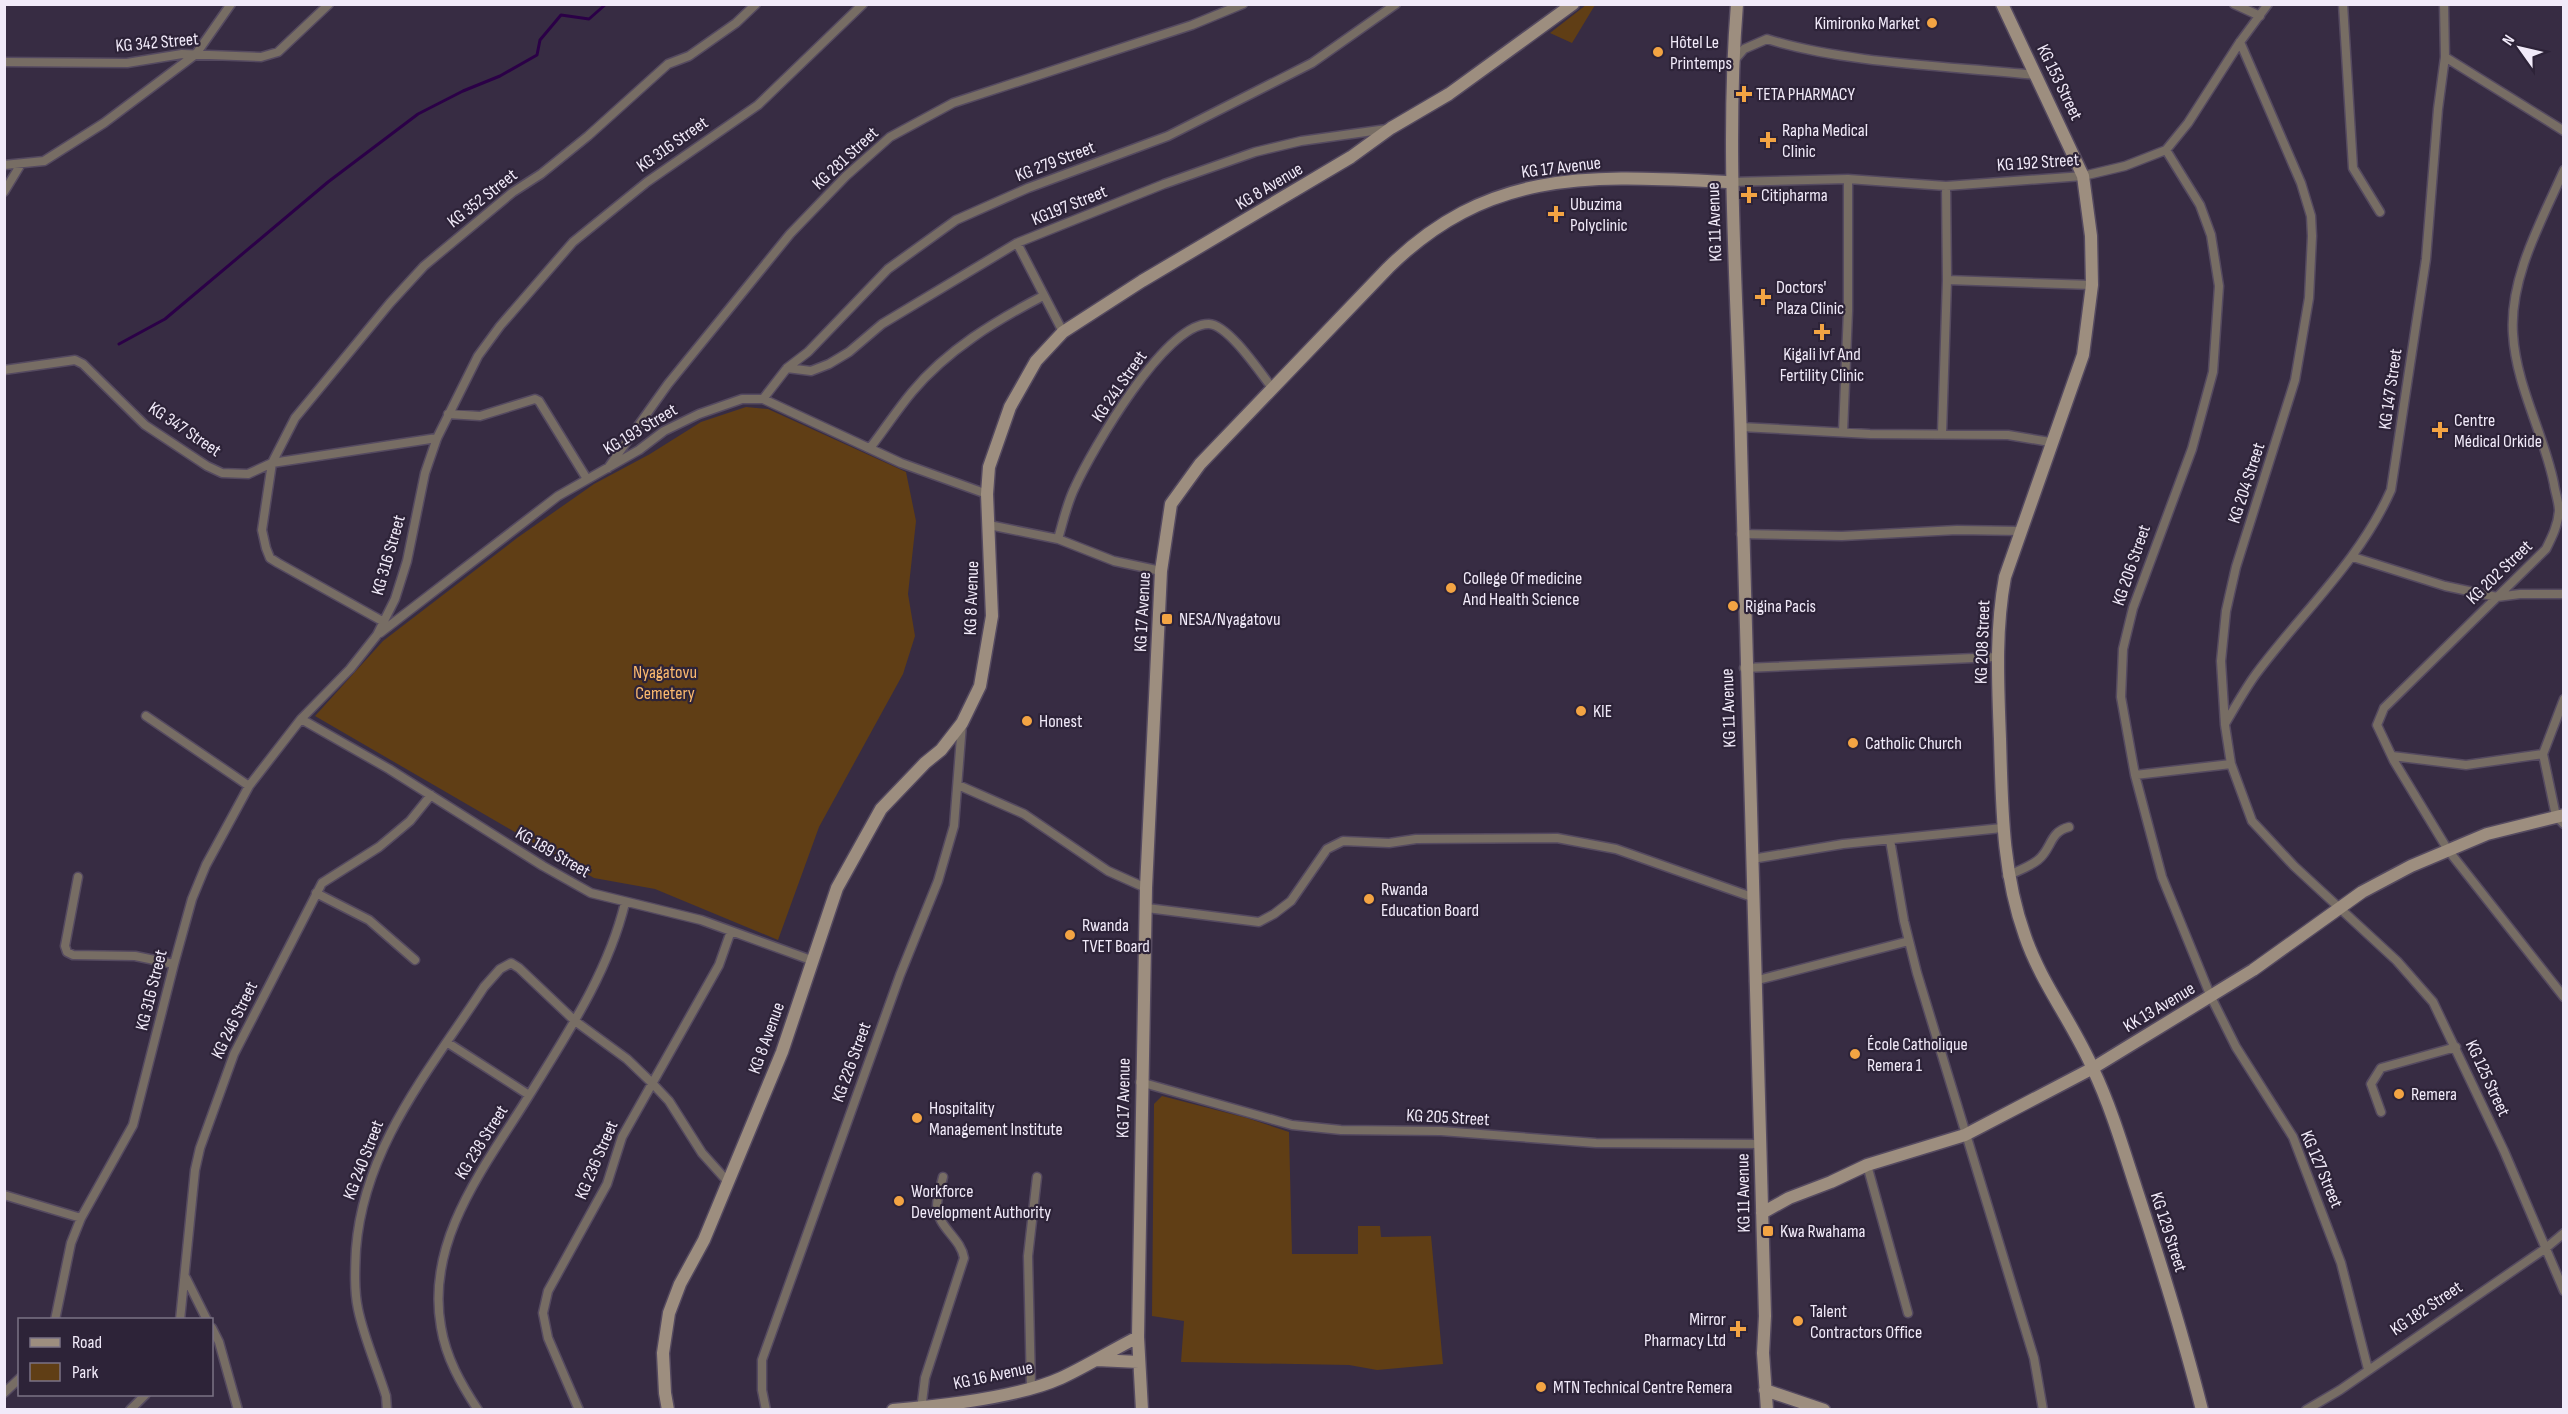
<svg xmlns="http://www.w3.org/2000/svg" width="2568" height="1414" font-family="'Sofia Sans Condensed',sans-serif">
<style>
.green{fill:#603e15}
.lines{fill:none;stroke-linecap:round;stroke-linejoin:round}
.stream{stroke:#2b0047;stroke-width:3}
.street-casing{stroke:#554a60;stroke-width:11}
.secondary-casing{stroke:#554a60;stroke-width:15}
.street{stroke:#776d64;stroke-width:8}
.secondary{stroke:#9d8e7f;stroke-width:12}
.poi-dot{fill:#f3a443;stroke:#2d2338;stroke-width:2}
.labels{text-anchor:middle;stroke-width:4.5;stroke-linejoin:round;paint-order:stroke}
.poi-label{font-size:18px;fill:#f1eaf9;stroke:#2d2338;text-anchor:start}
.street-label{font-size:18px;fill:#f1eaf9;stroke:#2d2338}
.park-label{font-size:18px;fill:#fbb96e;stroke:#2d2338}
</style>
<rect width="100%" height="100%" fill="#372c43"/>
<!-- green -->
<path class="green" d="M1586,5H1595L1572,43L1550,33Z
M746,407L768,409L906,472L916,521L908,594L915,636L903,674L819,827L778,940L655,889L594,878L315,716L383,641L517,538L594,484L650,454L701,422Z
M1162,1096L1247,1118L1289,1132L1292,1254H1358V1226H1380L1381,1237L1431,1236L1443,1364L1377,1370L1349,1365L1181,1362L1184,1321L1152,1316L1154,1104Z"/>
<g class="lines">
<!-- stream -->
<path class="stream" d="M119,344L165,319L328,182L418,114L463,91L500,76L537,55L540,40L561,15L589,19L606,4"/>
<defs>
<path id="street" d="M2234,4L2260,16
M2343,4L2353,168L2380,212
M2240,42L2301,183L2311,216L2312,236L2309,298L2295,380L2236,567L2226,611L2221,661L2225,725L2231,764L2252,821L2294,866L2397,961L2433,1002L2504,1151L2564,1291
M2445,57L2564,131
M4,62L127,63L182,54L261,57L278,52L329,4
M1733,62L1744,49L1767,39C1847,64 1952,66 2036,75
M2166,150L2200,205L2211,235L2219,286L2213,372L2192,449L2133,608L2123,649L2121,697L2135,775L2162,877L2211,997L2236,1047L2293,1137L2341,1263L2368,1369
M4,165L44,161L104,123L196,54L231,4
M2564,170C2542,220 2509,278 2513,334C2516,386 2544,434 2554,484C2555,492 2559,502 2559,511C2558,525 2552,537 2546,549L2384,708L2377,725L2394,761L2448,850L2564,997
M1730,182L1848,179L1946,186L2083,176L2125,166L2166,150L2188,123L2240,42L2268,4
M4,192L21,164
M1017,243L1063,332
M1947,280L2092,285
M787,368L811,371L829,364L849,352L882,324L1017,243L1164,184L1255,152L1301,141L1387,129
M4,370L75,360L83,364L145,425L207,466L222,473L248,474L272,463L437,438
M763,399L787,368L808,352L888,269L956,220L1028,188L1168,136L1312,63L1396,4
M448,414L480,416L535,399L539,401L587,479
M1741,427L1870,434L2008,435L2050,442
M1843,432L1848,311V179
M1942,433L1947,280L1946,186
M870,448C884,430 897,410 912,392C947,350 995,321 1043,296
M608,468L668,384L790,234L846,176L890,137L953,103L1192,25L1243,4
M989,525L1058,539L1114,561L1161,571
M1741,534L1842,536L1957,530L2022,531
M1058,539C1063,522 1067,503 1075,487C1092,450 1165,323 1209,324C1229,325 1261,374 1273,389
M2353,557L2445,586L2497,597L2520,594H2564
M384,622L278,563L270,558L266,548L262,530L272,463L295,418L390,303L424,266L513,192L541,174L588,136L668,64L689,56L736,23L756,4
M380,633L558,496L639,450L664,431L699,414L742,399H763L901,463L987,494
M1744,668L1997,657
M2564,699L2543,754L2556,816L2564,824
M146,716L249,786
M301,719L389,769L543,866L591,893L701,920L811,960
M2225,724C2235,707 2245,689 2256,674C2302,612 2359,562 2391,490L2426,259L2438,109L2445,57L2444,4
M2392,756L2466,765L2543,754
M2135,775L2231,764
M958,785L1024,814L1108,871L1146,888
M1890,840L1904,921L1917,973L2034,1358L2043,1410
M1752,859L1843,844L2002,828
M2007,876C2017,871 2029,867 2038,860C2052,849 2049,832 2069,827
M78,877L65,946L67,952L73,955L135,956L174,964
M316,893L369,920L415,960
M1147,908L1259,922L1274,914L1291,901L1327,849L1343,841L1389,843L1416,839L1557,838L1616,849L1752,897
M1754,981L1909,941
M448,1043L529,1095
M1140,1082L1292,1125L1341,1130L1441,1131L1596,1143L1760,1144
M2381,1112L2371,1084L2381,1068L2456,1047
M1867,1165L1908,1313
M4,1195L81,1218
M186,1278L207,1320
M55,1320L71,1243L81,1218L133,1125L174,964L192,899L206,865L249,786L301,719L350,669L377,635L395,599L407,561L425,473L437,438L478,356L500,326L573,242L647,182L758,105L863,4
M180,1320L195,1170L200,1148L234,1054L322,883L379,847L410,821L431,795
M212,1328L219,1342L238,1410
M1031,1387L1028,1256L1037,1177
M4,1393L20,1378
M130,1410L146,1394
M387,1410L386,1396C377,1367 364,1338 358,1309C354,1290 355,1269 356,1249C364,1146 430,1070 484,987L500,969L511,963L519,968L575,1021L627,1059L652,1083L669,1101L702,1153L729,1183
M478,1410C461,1384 446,1358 441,1327C425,1239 487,1164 530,1094C567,1034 608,973 625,903
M579,1410L548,1338L543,1313L548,1291L607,1184L622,1137L719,965L731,931
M766,1410L762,1390V1360L900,975L938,881L954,826L962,724
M921,1410L925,1378L964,1258C961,1238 937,1227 937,1206C937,1197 941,1186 943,1177
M2306,1410L2340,1390L2546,1248L2564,1233"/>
<path id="secondary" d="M1737,4C1725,152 1738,298 1741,446C1747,736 1756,1026 1765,1316L1763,1353L1767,1410
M2002,4L2083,176L2091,236L2092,285L2083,355L2005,577C1995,631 1998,684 2000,739C2002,807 2002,872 2025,936C2041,983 2073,1023 2093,1069C2111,1107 2123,1148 2136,1188C2160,1261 2183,1335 2202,1410
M1762,1213L1789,1198L1831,1182L1867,1165L1965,1135L2093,1068L2253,970L2362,892L2411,866L2487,834L2564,815
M1097,1360L1139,1362
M1765,1390L1824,1410
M668,1410L665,1393L663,1353L669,1313L680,1284L704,1240L782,1052L837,888L881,809L925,763L941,750L962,723L980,686L992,616L987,494L989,467L1010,407L1036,361L1063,332L1142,281L1351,157L1391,128L1449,94L1573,4
M893,1410C940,1406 1019,1397 1061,1378C1087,1366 1112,1350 1138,1337
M1142,1410L1138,1337L1146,888L1161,571L1171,504L1200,464L1388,268C1491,166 1595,176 1730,182"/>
</defs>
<!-- street casing -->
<use href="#street" class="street-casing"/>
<!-- secondary casing -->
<use href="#secondary" class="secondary-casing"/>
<!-- street -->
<use href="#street" class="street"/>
<!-- secondary -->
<use href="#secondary" class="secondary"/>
</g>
<!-- markers -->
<g class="poi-dot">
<circle cx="1932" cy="23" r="6"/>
<circle cx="1658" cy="52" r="6"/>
<path d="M1741 85h6v6h6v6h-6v6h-6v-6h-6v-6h6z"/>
<path d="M1765 131h6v6h6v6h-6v6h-6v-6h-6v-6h6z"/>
<path d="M1746 186h6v6h6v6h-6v6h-6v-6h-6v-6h6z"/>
<path d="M1553 205h6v6h6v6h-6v6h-6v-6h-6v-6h6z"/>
<path d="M1760 288h6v6h6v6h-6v6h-6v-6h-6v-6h6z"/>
<path d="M1819 323h6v6h6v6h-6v6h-6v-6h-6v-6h6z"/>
<path d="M2437 421h6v6h6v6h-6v6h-6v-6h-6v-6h6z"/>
<circle cx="1451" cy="588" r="6"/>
<circle cx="1733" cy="606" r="6"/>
<rect x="1161" y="613" width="12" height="12" rx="3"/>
<circle cx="1581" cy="711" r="6"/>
<circle cx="1027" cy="721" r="6"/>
<circle cx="1853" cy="743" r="6"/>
<circle cx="1369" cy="899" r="6"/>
<circle cx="1070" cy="935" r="6"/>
<circle cx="1855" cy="1054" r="6"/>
<circle cx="2399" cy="1094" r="6"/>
<circle cx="917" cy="1118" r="6"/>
<circle cx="899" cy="1201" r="6"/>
<rect x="1762" y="1225" width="12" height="12" rx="3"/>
<circle cx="1798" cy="1321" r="6"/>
<path d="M1735 1320h6v6h6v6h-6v6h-6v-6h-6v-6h6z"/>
<circle cx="1541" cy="1387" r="6"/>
</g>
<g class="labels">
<!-- poi labels -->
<g class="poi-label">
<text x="1920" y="29" text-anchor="end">Kimironko Market</text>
<text x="1670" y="48">Hôtel Le<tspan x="1670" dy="21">Printemps</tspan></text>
<text x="1756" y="100">TETA PHARMACY</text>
<text x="1782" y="136">Rapha Medical<tspan x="1782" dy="21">Clinic</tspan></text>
<text x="1761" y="201">Citipharma</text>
<text x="1570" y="210">Ubuzima<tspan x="1570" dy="21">Polyclinic</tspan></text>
<text x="1776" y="293">Doctors'<tspan x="1776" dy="21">Plaza Clinic</tspan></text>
<text x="1822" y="360" text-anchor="middle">Kigali Ivf And<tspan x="1822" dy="21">Fertility Clinic</tspan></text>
<text x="2454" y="426">Centre<tspan x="2454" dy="21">Médical Orkide</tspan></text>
<text x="1463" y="584">College Of medicine<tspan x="1463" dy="21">And Health Science</tspan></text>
<text x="1745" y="612">Rigina Pacis</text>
<text x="1179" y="625">NESA/Nyagatovu</text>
<text x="1593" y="717">KIE</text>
<text x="1039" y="727">Honest</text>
<text x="1865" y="749">Catholic Church</text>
<text x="1381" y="895">Rwanda<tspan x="1381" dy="21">Education Board</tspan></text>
<text x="1082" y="931">Rwanda<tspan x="1082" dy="21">TVET Board</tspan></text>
<text x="1867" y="1050">École Catholique<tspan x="1867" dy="21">Remera 1</tspan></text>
<text x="2411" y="1100">Remera</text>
<text x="929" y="1114">Hospitality<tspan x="929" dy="21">Management Institute</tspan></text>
<text x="911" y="1197">Workforce<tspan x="911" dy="21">Development Authority</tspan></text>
<text x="1780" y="1237">Kwa Rwahama</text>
<text x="1810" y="1317">Talent<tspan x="1810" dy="21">Contractors Office</tspan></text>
<text x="1726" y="1325" text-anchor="end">Mirror<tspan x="1726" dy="21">Pharmacy Ltd</tspan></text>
<text x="1553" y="1393">MTN Technical Centre Remera</text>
</g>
<!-- street labels -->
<g class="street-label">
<text transform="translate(157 42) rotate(-5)" y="6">KG 342 Street</text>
<text transform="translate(2060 82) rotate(64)" y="6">KG 153 Street</text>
<text transform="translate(672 144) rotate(-35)" y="6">KG 316 Street</text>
<text transform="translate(845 158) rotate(-43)" y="6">KG 281 Street</text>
<text transform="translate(1055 161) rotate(-21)" y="6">KG 279 Street</text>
<text transform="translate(2038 162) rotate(-4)" y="6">KG 192 Street</text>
<text transform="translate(1561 167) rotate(-7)" y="6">KG 17 Avenue</text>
<text transform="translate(1269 186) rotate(-31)" y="6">KG 8 Avenue</text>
<text transform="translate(482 198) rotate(-38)" y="6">KG 352 Street</text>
<text transform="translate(1069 205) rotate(-22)" y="6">KG197 Street</text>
<text transform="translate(1714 222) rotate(-92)" y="6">KG 11 Avenue</text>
<text transform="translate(1119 386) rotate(-55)" y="6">KG 241 Street</text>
<text transform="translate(2390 389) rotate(-82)" y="6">KG 147 Street</text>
<text transform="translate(185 429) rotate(34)" y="6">KG 347 Street</text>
<text transform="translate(640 429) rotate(-31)" y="6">KG 193 Street</text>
<text transform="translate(2246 483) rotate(-72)" y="6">KG 204 Street</text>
<text transform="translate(388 555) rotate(-74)" y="6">KG 316 Street</text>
<text transform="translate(2131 565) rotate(-71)" y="6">KG 206 Street</text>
<text transform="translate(2499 572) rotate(-44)" y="6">KG 202 Street</text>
<text transform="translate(971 598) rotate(-88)" y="6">KG 8 Avenue</text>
<text transform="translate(1142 612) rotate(-87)" y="6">KG 17 Avenue</text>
<text transform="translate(1982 642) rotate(-88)" y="6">KG 208 Street</text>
<text transform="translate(1728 708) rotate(-92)" y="6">KG 11 Avenue</text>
<text transform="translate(553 852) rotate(30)" y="6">KG 189 Street</text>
<text transform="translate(151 990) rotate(-76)" y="6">KG 316 Street</text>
<text transform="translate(2159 1007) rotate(-31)" y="6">KK 13 Avenue</text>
<text transform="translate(234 1020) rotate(-64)" y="6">KG 246 Street</text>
<text transform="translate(766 1038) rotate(-70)" y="6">KG 8 Avenue</text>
<text transform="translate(851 1062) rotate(-70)" y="6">KG 226 Street</text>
<text transform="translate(2488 1078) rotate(65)" y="6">KG 125 Street</text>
<text transform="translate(1123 1098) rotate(-89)" y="6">KG 17 Avenue</text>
<text transform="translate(1448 1117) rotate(3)" y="6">KG 205 Street</text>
<text transform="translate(481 1142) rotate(-58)" y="6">KG 238 Street</text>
<text transform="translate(363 1160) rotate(-69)" y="6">KG 240 Street</text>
<text transform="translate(596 1160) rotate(-67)" y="6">KG 236 Street</text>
<text transform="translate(2322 1169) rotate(67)" y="6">KG 127 Street</text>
<text transform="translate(1743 1193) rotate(-91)" y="6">KG 11 Avenue</text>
<text transform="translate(2169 1232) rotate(72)" y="6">KG 129 Street</text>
<text transform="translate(2426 1308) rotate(-34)" y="6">KG 182 Street</text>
<text transform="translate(993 1375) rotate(-12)" y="6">KG 16 Avenue</text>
</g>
<!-- park labels -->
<g class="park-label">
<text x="665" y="678">Nyagatovu<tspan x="665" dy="21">Cemetery</tspan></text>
</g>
</g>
<!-- border -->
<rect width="2568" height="1414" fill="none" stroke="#f1eaf9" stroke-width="12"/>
<!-- legend -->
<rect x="18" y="1318" width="195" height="78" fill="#2d2338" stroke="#7b7385" stroke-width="1.5"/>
<rect x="30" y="1338" width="30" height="9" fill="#9d8e7f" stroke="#7b7385" stroke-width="1.5"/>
<text x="72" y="1348" font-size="18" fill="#f1eaf9">Road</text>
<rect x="30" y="1363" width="30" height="18" fill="#603e15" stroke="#7b7385" stroke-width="1.5"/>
<text x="72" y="1378" font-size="18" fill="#f1eaf9">Park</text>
<!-- north arrow -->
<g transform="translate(2520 48) rotate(304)" stroke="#2d2338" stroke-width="4.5" paint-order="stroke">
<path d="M0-4.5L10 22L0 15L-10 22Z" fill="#f1eaf9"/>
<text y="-9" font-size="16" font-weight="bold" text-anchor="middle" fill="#f1eaf9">N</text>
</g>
</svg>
